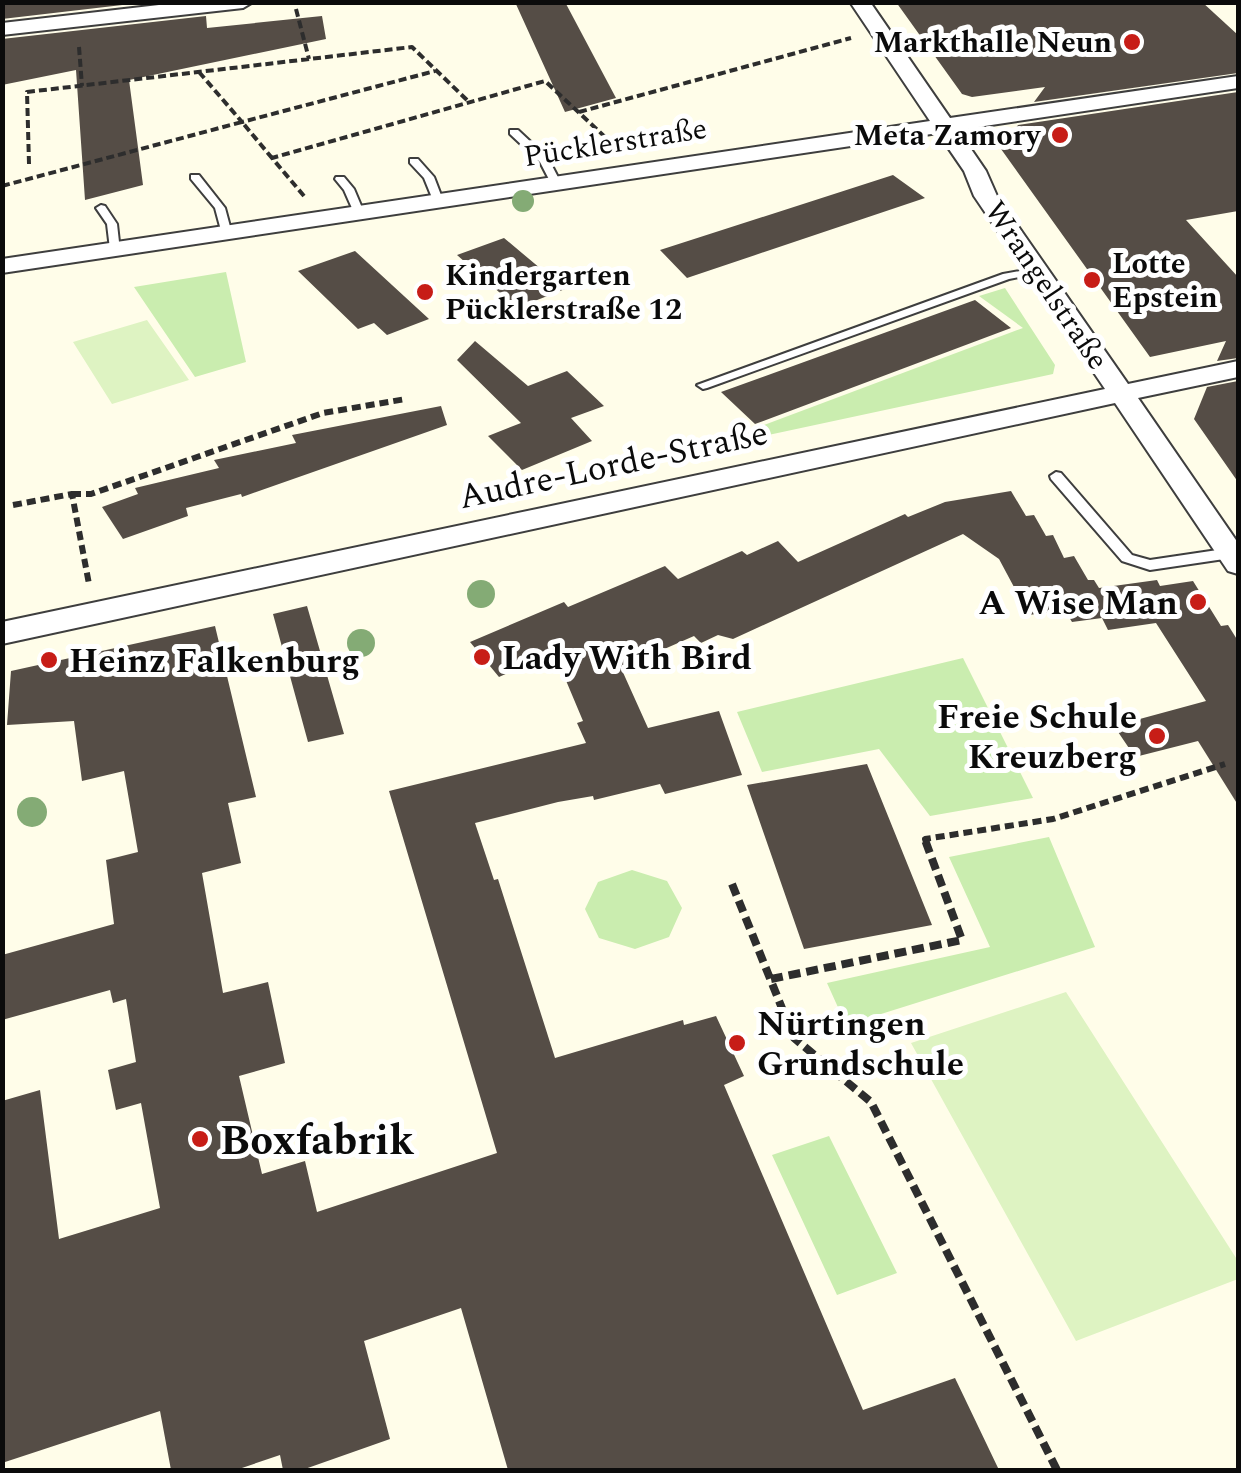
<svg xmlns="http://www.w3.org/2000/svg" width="1241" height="1473" font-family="Spectral,serif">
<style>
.green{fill:#caedaf}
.pitch{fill:#def3c2}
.building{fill:#554d46}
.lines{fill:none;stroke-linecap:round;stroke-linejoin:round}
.lane-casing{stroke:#3e3e3e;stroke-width:4}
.street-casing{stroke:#3e3e3e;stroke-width:4}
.path-far2{stroke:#2d2d2d;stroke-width:4;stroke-dasharray:8 4;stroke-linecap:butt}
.path-far1{stroke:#2d2d2d;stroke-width:6;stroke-dasharray:9 5;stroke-linecap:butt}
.path{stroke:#2d2d2d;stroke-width:8;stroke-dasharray:12 6;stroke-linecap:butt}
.lane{fill:#fff;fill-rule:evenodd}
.street{fill:#fff;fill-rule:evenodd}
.tree{fill:#84ab75}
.poi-dot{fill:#c71d17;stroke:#fff;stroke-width:4}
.labels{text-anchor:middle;stroke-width:10;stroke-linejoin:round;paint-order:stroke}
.far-poi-label{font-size:30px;font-weight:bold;fill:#0b0b0b;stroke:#fff;text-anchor:end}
.far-street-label{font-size:30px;fill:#0b0b0b;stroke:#fff}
.street-label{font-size:35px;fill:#0b0b0b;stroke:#fff}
.poi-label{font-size:35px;font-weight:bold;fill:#0b0b0b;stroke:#fff;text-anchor:start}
.near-poi-label{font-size:42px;font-weight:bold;fill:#0b0b0b;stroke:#fff;text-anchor:start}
</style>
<rect width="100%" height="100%" fill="#fffde9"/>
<!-- green -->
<path class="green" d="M226,272L246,362L195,377L134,287Z
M1005,288L1055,365L1053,374L773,434L751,438L745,432L1023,328L979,296Z
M963,658L1033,798L930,816L879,749L762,772L737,712Z
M1049,837L1095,947L846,1025L827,983L990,947L949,857Z
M632,870L667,881L682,908L669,937L635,949L599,938L585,909L598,882Z
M829,1136L897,1273L837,1295L772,1155Z"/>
<!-- pitch -->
<path class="pitch" d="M147,320L189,380L112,404L73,342Z
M1066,992L1238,1261V1279L1076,1341L911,1043Z"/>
<!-- building -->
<path class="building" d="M2,2H148L2,19Z
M515,2H565L616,98L565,112Z
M896,2H1202L1238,35V73L1034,102L1045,87L972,97L962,94Z
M206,16L207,28L322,16L326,39L129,80L143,185L85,200L76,70L2,85V39Z
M1238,92V211L1186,220L1238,277V358L1217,361L1226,341L1150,357L1001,149L1018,125Z
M893,175L925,198L687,278L660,250Z
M504,238L565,289L517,308L457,255Z
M355,251L429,319L387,335L374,323L358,329L298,271Z
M975,300L1011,328L755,424L721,392Z
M475,341L528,386L567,371L604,406L571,418L592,441L522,470L488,436L521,423L457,360Z
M1238,381V482L1194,419L1207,387Z
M441,406L447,425L242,497L241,494L186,508L188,516L123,539L102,507L138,494L135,488L219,468L214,460L296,443L292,435Z
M1011,491L1026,516L1034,515L1046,536L1053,535L1064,558L1074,556L1088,580H1094L1099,588L1157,580L1160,586L1193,581L1221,626L1228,625L1238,641V805L1198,741L1135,757L1114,726L1206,701L1156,623L1108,630L1102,618L1072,622L1069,617L1054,619L1051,612L1029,615L999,559L963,534L733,639L718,635L701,643L694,636L621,668L648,728L719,711L742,775L665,794L660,784L594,800L593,796L558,802L475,823L494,880L498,879L555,1058L683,1020L684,1025L716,1016L744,1076L724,1085L863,1410L955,1378L999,1470H508L461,1308L364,1341L390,1439L302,1470H283L280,1455L236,1470H171L160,1411L2,1463V1101L40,1090L59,1239L160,1208L141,1103L116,1110L108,1070L136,1062L126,999L113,1003L110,990L2,1020V955L114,924L106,860L138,852L124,771L82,781L74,721L7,725L11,671L215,626L256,797L228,803L241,863L202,873L223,993L268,982L285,1063L239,1076L262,1174L305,1161L317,1212L497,1153L389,791L586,743L577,723L583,721L554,652L499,677L470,642L564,602L568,607L665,566L678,579L742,551L747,555L778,541L798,562L905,514L908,517L945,502Z
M307,606L344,734L308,742L273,614Z
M867,764L932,925L804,949L747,785Z"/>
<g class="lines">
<defs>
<path id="lane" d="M510,130H518L548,158L562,185L561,187H553L540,162L510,134Z
M410,159H418L434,177L444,203L443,205H435L424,178L410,163Z
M191,175H199L225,208L232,234L231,236L222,234L215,208L191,179Z
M336,177H344L354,189L365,215L364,217L355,215L344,190L335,179Z
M101,205L105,206L117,224L120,251L116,252L110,249L107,224L96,208Z
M1037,268L1043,271L1041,273L1009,279L707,388L703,389L697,385L1003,274Z
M1056,472L1061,473L1132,555L1150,560L1231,548L1238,553L1231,558L1150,570L1122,561L1051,479L1050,476Z"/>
<path id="street" d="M185,2H253L243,8L2,35V23Z
M850,2H870L950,118L1238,76V88L958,130L986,171L997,196L1128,384L1238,361V377L1138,398L1238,543V574L1228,571L1115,403L2,644V622L1105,389L974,196L964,171L938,133L2,273V259L930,121Z"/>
</defs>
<!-- lane casing -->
<use href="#lane" class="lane-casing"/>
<!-- street casing -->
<use href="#street" class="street-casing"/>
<!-- path-far2 -->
<path class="path-far2" d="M296,9L309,59
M79,47L82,86
M199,72L242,122L435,71
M579,112L851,38
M29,164L27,92L412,47L469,102
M2,186L242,122L272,158
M304,196L272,158L545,81L618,149"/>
<!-- path-far1 -->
<path class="path-far1" d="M72,494H91L323,413L406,399
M13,505L72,494L89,584
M926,842L925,839L1053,819L1225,764"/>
<!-- path -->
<path class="path" d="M732,884L794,1038L871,1102L1057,1470
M771,979L962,940L925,840"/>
<!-- lane -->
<use href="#lane" class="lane"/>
<!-- street -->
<use href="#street" class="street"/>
</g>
<!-- trees -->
<g class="tree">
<circle cx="523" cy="201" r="11"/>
<circle cx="481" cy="594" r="14"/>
<circle cx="361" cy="643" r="14"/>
<circle cx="32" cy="812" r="15"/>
</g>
<!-- markers -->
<g class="poi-dot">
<circle cx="1132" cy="42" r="10"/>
<circle cx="1060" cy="135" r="10"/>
<circle cx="1092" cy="280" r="10"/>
<circle cx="425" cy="292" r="10"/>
<circle cx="1198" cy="602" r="10"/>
<circle cx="482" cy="657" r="10"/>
<circle cx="49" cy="660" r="10"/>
<circle cx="1157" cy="736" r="10"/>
<circle cx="737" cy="1043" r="10"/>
<circle cx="200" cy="1139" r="10"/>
</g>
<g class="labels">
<!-- far-poi labels -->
<g class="far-poi-label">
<text x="1112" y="52">Markthalle Neun</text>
<text x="1040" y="145">Meta Zamory</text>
<text x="1112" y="273" text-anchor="start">Lotte<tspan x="1112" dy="34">Epstein</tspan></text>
<text x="445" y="285" text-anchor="start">Kindergarten<tspan x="445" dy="34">Pücklerstraße 12</tspan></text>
</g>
<!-- far-street labels -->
<g class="far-street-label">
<text transform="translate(615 142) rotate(-9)" y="10">Pücklerstraße</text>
<text transform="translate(1047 285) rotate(56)" y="10">Wrangelstraße</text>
</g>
<!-- street labels -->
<g class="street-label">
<text transform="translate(613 464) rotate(-12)" y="12">Audre-Lorde-Straße</text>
</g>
<!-- poi labels -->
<g class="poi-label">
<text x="1178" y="614" text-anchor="end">A Wise Man</text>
<text x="502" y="669">Lady With Bird</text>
<text x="69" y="672">Heinz Falkenburg</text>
<text x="1137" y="728" text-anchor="end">Freie Schule<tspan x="1137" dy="40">Kreuzberg</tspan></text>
<text x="757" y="1035">Nürtingen<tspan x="757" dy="40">Grundschule</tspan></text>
</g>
<!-- near-poi labels -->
<g class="near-poi-label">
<text x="220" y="1154">Boxfabrik</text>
</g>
</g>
<!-- border -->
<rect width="1241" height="1473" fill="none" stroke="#0b0b0b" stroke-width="10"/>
</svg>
